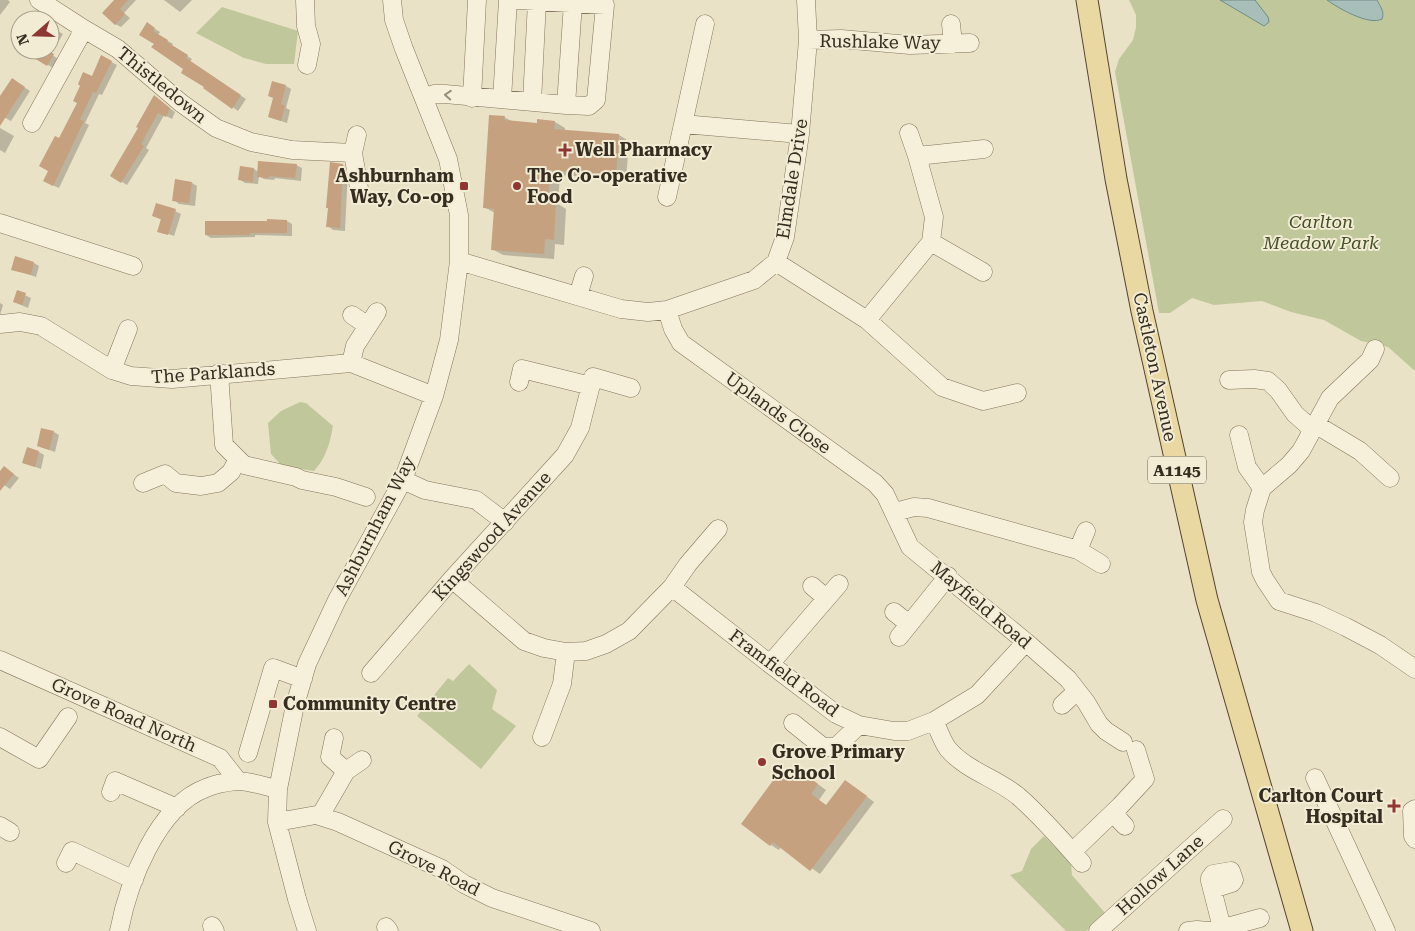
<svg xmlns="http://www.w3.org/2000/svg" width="1415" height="931" font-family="'Roboto Serif',serif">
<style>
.green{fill:#c0c89b}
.water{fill:#a7beb9;stroke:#6f8c86}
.shadow{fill:#0003}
.building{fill:#c5a180}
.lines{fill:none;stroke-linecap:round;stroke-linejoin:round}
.minor-casing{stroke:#84745e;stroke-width:19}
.major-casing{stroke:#534331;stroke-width:23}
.minor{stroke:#f6efd9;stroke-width:18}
.major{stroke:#ead8a2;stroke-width:21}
.oneway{stroke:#968e7c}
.poi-dot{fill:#8e3733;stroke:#f2ecd5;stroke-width:2}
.labels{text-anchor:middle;stroke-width:4;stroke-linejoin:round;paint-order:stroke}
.shield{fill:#f2ecd5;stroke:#6e6656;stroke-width:1}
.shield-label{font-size:16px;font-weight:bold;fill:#362c20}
.street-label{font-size:18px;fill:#362c20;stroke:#f2ecd5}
.poi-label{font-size:18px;font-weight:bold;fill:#362c20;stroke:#f2ecd5;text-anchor:start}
.park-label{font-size:18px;font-style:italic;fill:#445028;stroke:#f2ecd5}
</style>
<rect width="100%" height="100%" fill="#eae2c6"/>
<!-- green -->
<path class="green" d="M1129,0H1220L1264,26L1268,18L1255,0H1327L1348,13L1382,10L1377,0H1415V371L1388,347L1361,341L1324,320L1291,312L1262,301L1214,305L1192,298L1170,313H1159L1115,72L1119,59L1133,40L1136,27V15Z
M222,7L298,31L294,64H266L244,58L196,33Z
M300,402L306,403L333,426C330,443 326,458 314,471L282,466L271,454L268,423L281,411Z
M469,664L497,690L492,709L516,726L481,769L417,716L448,678L453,681Z
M1044,836L1071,863L1072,875L1106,914L1086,931H1066L1010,875L1022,871L1031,849Z"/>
<!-- water -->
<path class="water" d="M1220,0H1255L1268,17L1269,22L1264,26Z
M1327,0H1377C1380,6 1385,12 1382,19C1369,26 1338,8 1327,0Z"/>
<!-- shadow -->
<path class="shadow" d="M0,0H8L10,2L0,15Z
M116,0H136L124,13L130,18L121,27L115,24Z
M164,0H192L180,12Z
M147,24L160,32L158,35L173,44L172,46L192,59L190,62L246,99L238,111L205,87L155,44Z
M50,27L63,34L51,54L58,59L53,68L30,54L33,50H50Z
M102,57L117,65L102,95L99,94L85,123L89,125L59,188L50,184L60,139Z
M12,79L30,91L11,121L0,115V98Z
M286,86L291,89L286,108L290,110L287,123L269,117Z
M159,100L175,112L172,119L164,115L146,148L149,150L127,185L111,175Z
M504,117L513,122L538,124L555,122L565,128V131L619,135L629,141L626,180L560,175L558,204L566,209L564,245L555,244L554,259L503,255L492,249L495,213L484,207Z
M0,128L14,136L5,153L0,150Z
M331,164L343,165L348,168L345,231L333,230L328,226Z
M296,165L302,168L301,181L275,178L274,180L264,179L259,176L258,184L245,183L239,179L254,169L259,172Z
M192,183L197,186L195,206L179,204L174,200Z
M175,211L181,214L174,236L163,232L162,220L153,216Z
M287,221L292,224V236L255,235V237L211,238L206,235Z
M34,263L39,266L36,277L13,269Z
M18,292L31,298L28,308L14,302Z
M0,303L3,305L0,315Z
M54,432L59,435L55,452L38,446Z
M39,452L44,455L41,469L24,463Z
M4,467L19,478L10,489L0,482V472Z
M797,769L826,790L819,800L827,806L854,787L874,802L820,874L781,847L779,850L771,845L790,778Z"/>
<!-- building -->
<path class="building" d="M114,0H128L120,9L125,14L115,25L102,13Z
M147,22L155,28L153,31L168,40L167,42L188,55L186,58L241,95L232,109L203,88L204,87L181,73L183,69L151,47L154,44L139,35Z
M21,50H47L54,54L47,66Z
M101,55L112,61L96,93L93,92L80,119L84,121L53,186L43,181L48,171L39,166L55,136L59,138L77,103L73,101L80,86L78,84L83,72L92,76Z
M12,78L25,87L0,126V96Z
M272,81L286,85L281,104L285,106L281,121L268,117L273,98L268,96Z
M154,95L170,108L166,117L158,113L141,144L144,146L121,183L110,176L138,128L136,127Z
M489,115L505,116L504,120L537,123V119L555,121L554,129L619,134L616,175L550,170L548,201H556L554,240L545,239L544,254L491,250L494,209L483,208Z
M258,161L297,164L295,178L269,176V178L257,177Z
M330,162L343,164L340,228L326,227L328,208H326Z
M240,166L254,168L253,182L238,180Z
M175,179L192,182L189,203L172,201Z
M156,203L176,209L168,235L157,232L161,219L152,216Z
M267,219L287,220V233H250V235H205V221H267Z
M15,256L34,262L31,275L11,270Z
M17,290L26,293L22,305L13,302Z
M41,428L54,431L49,450L37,446Z
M27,447L39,451L35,467L22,463Z
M4,466L14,474L0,491V471Z
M796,767L818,784L811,794L826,805L845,780L867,796L810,871L773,842L770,846L741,824L780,771L789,777Z"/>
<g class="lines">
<defs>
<path id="minor" d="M39,0L84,29L118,49L181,103L216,128L251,142L292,150L353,153L359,188
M305,0L306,26L311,44L307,65
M951,24L953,44
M808,40L841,39L910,45L970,43
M472,98L477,0
M424,99L434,94H445L566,105L589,106L596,100L605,5L518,0
M502,99L508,0
M532,102L537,1
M566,105L573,3
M32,123L84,29
M683,124L800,134
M353,153L357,135
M917,156L984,149
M667,197L705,24
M0,223L133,266
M931,242L983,272
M459,261L621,309L648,312L667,310L754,280L776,262L785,237L800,134L808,40L806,0
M776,262L867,320L942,387L983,401L1017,393
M578,296L584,276
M667,310L673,329L681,343L875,483L885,494L910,547L1026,642L1068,679L1086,702L1099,724L1106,731L1123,742
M352,315L368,326
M867,320L931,242L934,217L917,156L909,133
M0,324L20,322L41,326L112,370L131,376L172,379L351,363L434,396
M1375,349L1370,360L1330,398L1301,451L1289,465L1262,488L1255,510L1253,522L1261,572L1265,580L1279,601L1316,613L1346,627L1380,645L1415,669
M351,363L355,346L377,312
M112,370L128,329
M219,373L224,445L244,465L296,477L302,480L336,487L366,497
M1229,380L1254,379L1268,381L1278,390L1295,414L1312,429
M519,382L522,369L591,386
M1315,424L1360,451L1390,478
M1239,435L1247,467L1262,488
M403,480L425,490L476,500L505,522
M143,483L165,474L176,483L201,486L218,483L231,472L238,459
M895,512L914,507L928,508L1078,550L1101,564
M1078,550L1086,531
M452,579L524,641L544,648L566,652L586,651L606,644L629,631L672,587L688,564L718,529
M812,586L826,598
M672,587L770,664L836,714L859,725L894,731H908L934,721L977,695L1026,642
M894,612L909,624
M899,637L948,576
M0,660L220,758L238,781
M770,664L839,584
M371,673L452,579L565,455L580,428L593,377L631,388
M1062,705L1077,691
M934,721C939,730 942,741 948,749C967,771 996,778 1018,796C1041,816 1062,840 1082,863
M793,723L823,747H836L859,725
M0,737L39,759L68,717
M542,737L562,684L566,652
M334,738L330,757L346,771
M248,753L273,668L303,679
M1315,778L1386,931
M111,792L115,781L177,808
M1415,809L1412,811L1413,836L1415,839
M1113,813L1125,826
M320,816L346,771L362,760
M277,822L316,815L338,822L442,869L464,884L492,898L591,931
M0,826L10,832
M1072,852L1120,806L1145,779L1136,750
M66,863L72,851L134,880
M1213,889L1232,883L1234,880L1231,871L1213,874L1210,878V881L1222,928
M212,926L215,931
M386,927L389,931
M119,931C128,884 157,806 206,788C215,784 227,782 236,781C247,780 266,787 278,789
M307,931L297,899L277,822L278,789L295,705L307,664L337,600L403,480L434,396L449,340L459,261V215L448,159L404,49L394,20L392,0
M1098,931L1223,819
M1188,931L1197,930L1209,931
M1213,931L1260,918"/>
<path id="major" d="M1087,0L1116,179L1142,311L1207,600L1302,931"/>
</defs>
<!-- minor casing -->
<use href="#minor" class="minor-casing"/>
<!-- major casing -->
<use href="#major" class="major-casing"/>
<!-- minor -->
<use href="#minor" class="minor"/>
<!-- major -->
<use href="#major" class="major"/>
</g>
<!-- one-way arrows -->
<defs><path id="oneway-chevron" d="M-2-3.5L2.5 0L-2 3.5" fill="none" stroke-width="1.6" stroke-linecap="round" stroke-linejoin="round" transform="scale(1.25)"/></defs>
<use class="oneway" href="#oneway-chevron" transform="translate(448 95) rotate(-176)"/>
<!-- markers -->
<g class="poi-dot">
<path d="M562.5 142.5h5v5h5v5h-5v5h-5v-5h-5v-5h5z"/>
<rect x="459" y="181" width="10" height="10" rx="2.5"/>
<circle cx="517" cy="186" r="5"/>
<rect x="268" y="699" width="10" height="10" rx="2.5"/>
<circle cx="762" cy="762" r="5"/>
<path d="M1391.5 798.5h5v5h5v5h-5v5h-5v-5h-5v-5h5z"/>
</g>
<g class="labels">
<!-- shield labels -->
<rect class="shield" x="1148" y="456.5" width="58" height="27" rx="4"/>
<g class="shield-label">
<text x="1177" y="476">A1145</text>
</g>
<!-- street labels -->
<g class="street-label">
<text transform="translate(880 42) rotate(1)" y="6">Rushlake Way</text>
<text transform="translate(162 85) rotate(39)" y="6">Thistledown</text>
<text transform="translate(792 179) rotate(-81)" y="6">Elmdale Drive</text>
<text transform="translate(1155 367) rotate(78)" y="6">Castleton Avenue</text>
<text transform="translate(213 373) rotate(-4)" y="6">The Parklands</text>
<text transform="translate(778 413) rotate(36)" y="6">Uplands Close</text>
<text transform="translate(375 526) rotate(-63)" y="6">Ashburnham Way</text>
<text transform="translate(492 536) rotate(-48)" y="6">Kingswood Avenue</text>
<text transform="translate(981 605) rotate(40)" y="6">Mayfield Road</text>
<text transform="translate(784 673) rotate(37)" y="6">Framfield Road</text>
<text transform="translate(124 715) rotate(24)" y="6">Grove Road North</text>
<text transform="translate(434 868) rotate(27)" y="6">Grove Road</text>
<text transform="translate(1160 875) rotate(-42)" y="6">Hollow Lane</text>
</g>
<!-- poi labels -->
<g class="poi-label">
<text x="575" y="156">Well Pharmacy</text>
<text x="454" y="182" text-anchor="end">Ashburnham<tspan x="454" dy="21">Way, Co-op</tspan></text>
<text x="527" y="182">The Co-operative<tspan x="527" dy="21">Food</tspan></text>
<text x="283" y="710">Community Centre</text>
<text x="772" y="758">Grove Primary<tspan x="772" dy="21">School</tspan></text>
<text x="1383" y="802" text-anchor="end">Carlton Court<tspan x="1383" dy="21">Hospital</tspan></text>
</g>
<!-- park labels -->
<g class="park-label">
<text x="1321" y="228">Carlton<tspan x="1321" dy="21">Meadow Park</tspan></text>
</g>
</g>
<!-- north arrow -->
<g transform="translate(35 35) rotate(250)"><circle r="24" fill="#f2ecd5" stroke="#a79f8d"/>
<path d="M0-4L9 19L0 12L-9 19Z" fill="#8e3733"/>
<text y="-8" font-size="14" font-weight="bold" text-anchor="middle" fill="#362c20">N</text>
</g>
</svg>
